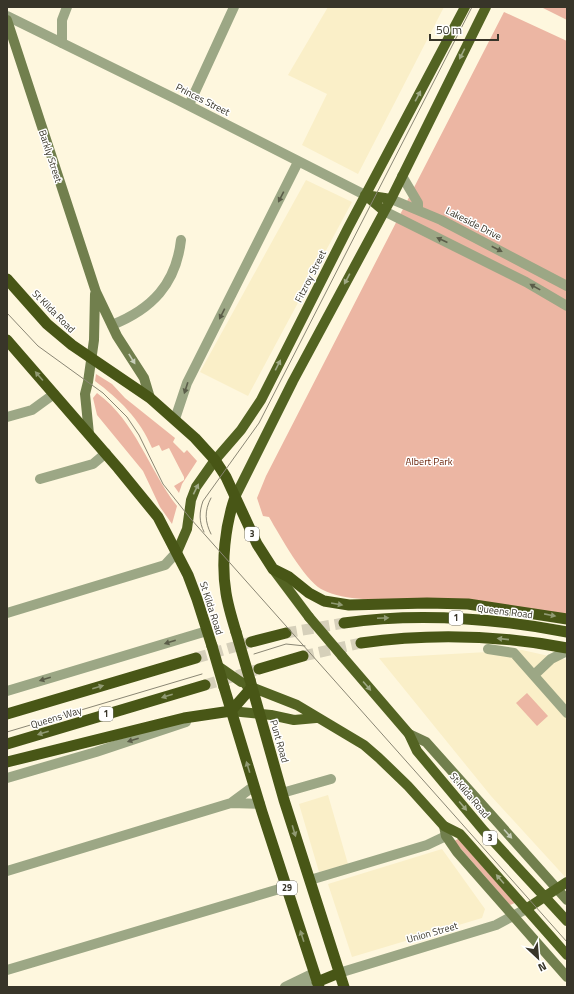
<svg xmlns="http://www.w3.org/2000/svg" width="574" height="994" font-family="'Titillium Web',sans-serif">
<style>
.built{fill:#faefc8}
.green{fill:#ecb6a3}
.lines{fill:none;stroke-linecap:round;stroke-linejoin:round}
.trunk-tunnel{stroke:#d6d0ba;stroke-width:11;stroke-dasharray:11 5.5;stroke-linecap:butt}
.minor{stroke:#9ca785;stroke-width:10}
.tertiary{stroke:#9ca785;stroke-width:10}
.secondary{stroke:#717f4d;stroke-width:10}
.primary{stroke:#536322;stroke-width:10}
.trunk{stroke:#485616;stroke-width:11}
.tram{stroke:#8a8674;stroke-width:1}
.primary-bridge{stroke:#536322;stroke-width:10}
.trunk-bridge{stroke:#485616;stroke-width:11}
.oneway{fill:#a0a985}
.oneway2{fill:#5b5d49}
.oneway3{fill:#c6ccb8}
.oneway4{fill:#919a73}
.labels{text-anchor:middle;stroke-width:3;stroke-linejoin:round;paint-order:stroke}
.shield{fill:#fff;stroke:#747269;stroke-width:1}
.shield-label{font-size:9px;font-weight:bold;fill:#383529}
.street-label{font-size:10px;fill:#383529;stroke:#fff}
.park-label{font-size:10px;fill:#651c00;stroke:#fff}
</style>
<rect width="100%" height="100%" fill="#fef7de"/>
<!-- built -->
<path class="built" d="M328,7H444L358,174L302,145L327,94L288,75Z
M306,180L352,202L248,396L200,372Z
M522,650L567,660V879L491,796L379,658Z
M328,795L348,864L319,872L299,804Z
M442,849L485,909L482,918L352,957L328,884Z"/>
<!-- green -->
<path class="green" d="M541,7H567V20Z
M504,12L567,41V615L463,601L363,599C348,598 335,596 321,589C304,579 280,536 269,517L263,516L257,498L266,476Z
M96,374L112,384L125,398L175,438L173,442L184,453L187,450L197,461L182,484L179,493L174,486L184,480V477L169,448L162,451L159,445L152,448C140,419 119,399 95,381Z
M97,393C137,423 147,467 177,506L172,524L160,507L143,471L97,415L93,398Z
M527,693L548,716L537,726L516,703Z
M458,839L515,903L510,905L454,841Z"/>
<g class="lines">
<!-- trunk-tunnel -->
<path class="trunk-tunnel" d="M286,633L344,623
M303,656L361,643
M196,658L251,642
M205,685L256,670"/>
<!-- minor -->
<path class="minor" d="M62,43V20L67,7
M189,105L234,7
M112,325C152,309 176,284 181,240
M7,417L32,410L54,394
M175,419L187,383L298,162
M40,479L93,464L106,453
M488,649L514,653L567,713
M534,675L551,659L567,651
M7,691L207,631
M7,778L96,752L186,722
M282,793L331,779
M231,803L260,804
M7,871L231,803L254,786
M310,880L427,845L446,836
M7,970L286,887
M285,987L314,973
M296,987L317,982"/>
<!-- tertiary -->
<path class="tertiary" d="M7,16L176,99L365,195
M402,176L418,203V209
M391,199L441,220L567,286
M384,211L526,282L567,306
M7,613L165,565L177,552
M339,973L496,925L526,909"/>
<!-- secondary -->
<path class="secondary" d="M7,20L96,292L117,336L144,378L150,398
M89,434L85,394L88,382L94,340L95,294
M409,734L426,742L567,900
M444,826L446,836L457,852L567,977"/>
<!-- primary -->
<path class="primary" d="M365,195L391,199
M365,195L384,211
M235,497L293,381L391,199L486,7
M177,552L187,529L191,500L196,487L215,460L241,430L261,400L348,228L465,7
M273,569L309,617
M342,656L409,734L417,751L484,831L567,921
M246,685L297,705L364,745L379,758L408,786L444,826L460,834L567,955
M231,711L271,715L294,720L316,718
M526,909L567,882"/>
<!-- trunk -->
<path class="trunk" d="M7,279L47,324L72,345L150,398L195,438L215,460L226,477L257,544L273,569L289,577L309,593L324,601L349,605L427,603L468,604L567,619
M7,340L118,468L158,517L188,575L197,599L212,646
M235,497C225,526 221,563 226,593C228,606 232,619 236,632
M344,623C419,612 493,618 567,632
M251,642L286,633
M361,643C430,633 498,635 567,648
M259,669L303,656
M250,680L284,800L344,987
M224,687L262,812L319,987
M7,714L196,658
M7,744L205,685
M7,762L184,718L231,711L252,687
M317,982L339,973"/>
<!-- tram -->
<path class="tram" d="M7,313L38,346L103,393L127,417L139,435L163,484L190,518L567,942
M211,498C204,511 205,522 211,534
M204,532C199,522 199,512 203,501L259,423L472,7
M254,654L286,644L305,646
M7,732L202,674"/>
<!-- primary-bridge -->
<path class="primary-bridge" d="M309,617L342,656
M218,666L241,682"/>
<!-- trunk-bridge -->
<path class="trunk-bridge" d="M236,632L250,680
M212,646L224,687"/>
</g>
<!-- one-way arrows -->
<defs><path id="oneway-solid" d="M-6-.8H1V-3.2L6.5 0L1 3.2V.8H-6Z"/></defs>
<g class="oneway">
<use href="#oneway-solid" transform="translate(462 54) rotate(117)"/>
<use href="#oneway-solid" transform="translate(418 96) rotate(-62)"/>
<use href="#oneway-solid" transform="translate(347 279) rotate(118)"/>
<use href="#oneway-solid" transform="translate(278 365) rotate(-63)"/>
<use href="#oneway-solid" transform="translate(196 489) rotate(-64)"/>
<use href="#oneway-solid" transform="translate(367 686) rotate(49)"/>
<use href="#oneway-solid" transform="translate(463 806) rotate(50)"/>
<use href="#oneway-solid" transform="translate(500 879) rotate(-131)"/>
</g>
<g class="oneway2">
<use href="#oneway-solid" transform="translate(281 197) rotate(117)"/>
<use href="#oneway-solid" transform="translate(442 240) rotate(-155)"/>
<use href="#oneway-solid" transform="translate(497 249) rotate(27)"/>
<use href="#oneway-solid" transform="translate(535 287) rotate(-151)"/>
<use href="#oneway-solid" transform="translate(222 314) rotate(117)"/>
<use href="#oneway-solid" transform="translate(186 388) rotate(108)"/>
<use href="#oneway-solid" transform="translate(170 642) rotate(163)"/>
<use href="#oneway-solid" transform="translate(45 679) rotate(163)"/>
<use href="#oneway-solid" transform="translate(133 740) rotate(162)"/>
</g>
<g class="oneway3">
<use href="#oneway-solid" transform="translate(132 359) rotate(58)"/>
<use href="#oneway-solid" transform="translate(508 834) rotate(48)"/>
</g>
<g class="oneway4">
<use href="#oneway-solid" transform="translate(39 376) rotate(-131)"/>
<use href="#oneway-solid" transform="translate(337 604) rotate(10)"/>
<use href="#oneway-solid" transform="translate(550 615) rotate(11)"/>
<use href="#oneway-solid" transform="translate(383 618) rotate(-2)"/>
<use href="#oneway-solid" transform="translate(503 639) rotate(-174)"/>
<use href="#oneway-solid" transform="translate(98 687) rotate(-16)"/>
<use href="#oneway-solid" transform="translate(167 696) rotate(163)"/>
<use href="#oneway-solid" transform="translate(43 733) rotate(163)"/>
<use href="#oneway-solid" transform="translate(248 767) rotate(-107)"/>
<use href="#oneway-solid" transform="translate(294 831) rotate(73)"/>
<use href="#oneway-solid" transform="translate(302 936) rotate(-108)"/>
</g>
<g class="labels">
<!-- shield labels -->
<g class="shield">
<rect x="245" y="527" width="14" height="14" rx="3"/>
<rect x="449" y="611" width="14" height="14" rx="3"/>
<rect x="99" y="707" width="14" height="14" rx="3"/>
<rect x="483" y="831" width="14" height="14" rx="3"/>
<rect x="277" y="881" width="20" height="14" rx="3"/>
</g>
<g class="shield-label">
<text x="252" y="537">3</text>
<text x="456" y="621">1</text>
<text x="106" y="717">1</text>
<text x="490" y="841">3</text>
<text x="287" y="891">29</text>
</g>
<!-- street labels -->
<g class="street-label">
<text transform="translate(203 99) rotate(27)" y="4">Princes Street</text>
<text transform="translate(51 156) rotate(72)" y="4">Barkly Street</text>
<text transform="translate(474 223) rotate(27)" y="4">Lakeside Drive</text>
<text transform="translate(310 276) rotate(-63)" y="4">Fitzroy Street</text>
<text transform="translate(54 311) rotate(45)" y="4">St Kilda Road</text>
<text transform="translate(212 608) rotate(72)" y="4">St Kilda Road</text>
<text transform="translate(505 611) rotate(7)" y="4">Queens Road</text>
<text transform="translate(56 717) rotate(-17)" y="4">Queens Way</text>
<text transform="translate(280 741) rotate(74)" y="4">Punt Road</text>
<text transform="translate(470 795) rotate(50)" y="4">St Kilda Road</text>
<text transform="translate(432 932) rotate(-16)" y="4">Union Street</text>
</g>
<!-- park labels -->
<g class="park-label">
<text x="429" y="465">Albert Park</text>
</g>
</g>
<!-- border -->
<rect width="574" height="994" fill="none" stroke="#383529" stroke-width="16"/>
<!-- north arrow -->
<g transform="translate(538 958) rotate(154)" stroke="#ffffff" stroke-width="3" paint-order="stroke">
<path d="M0-3L7 15L0 10L-7 15Z" fill="#383529"/>
<text y="-6" font-size="11" font-weight="bold" text-anchor="middle" fill="#383529">N</text>
</g>
<!-- scale -->
<path d="M430 34v6h68v-6" fill="none" stroke="#383529" stroke-width="2"/>
<text x="436" y="34" font-size="12" fill="#383529" stroke="#ffffff" stroke-width="3" paint-order="stroke">50 m</text>
</svg>
